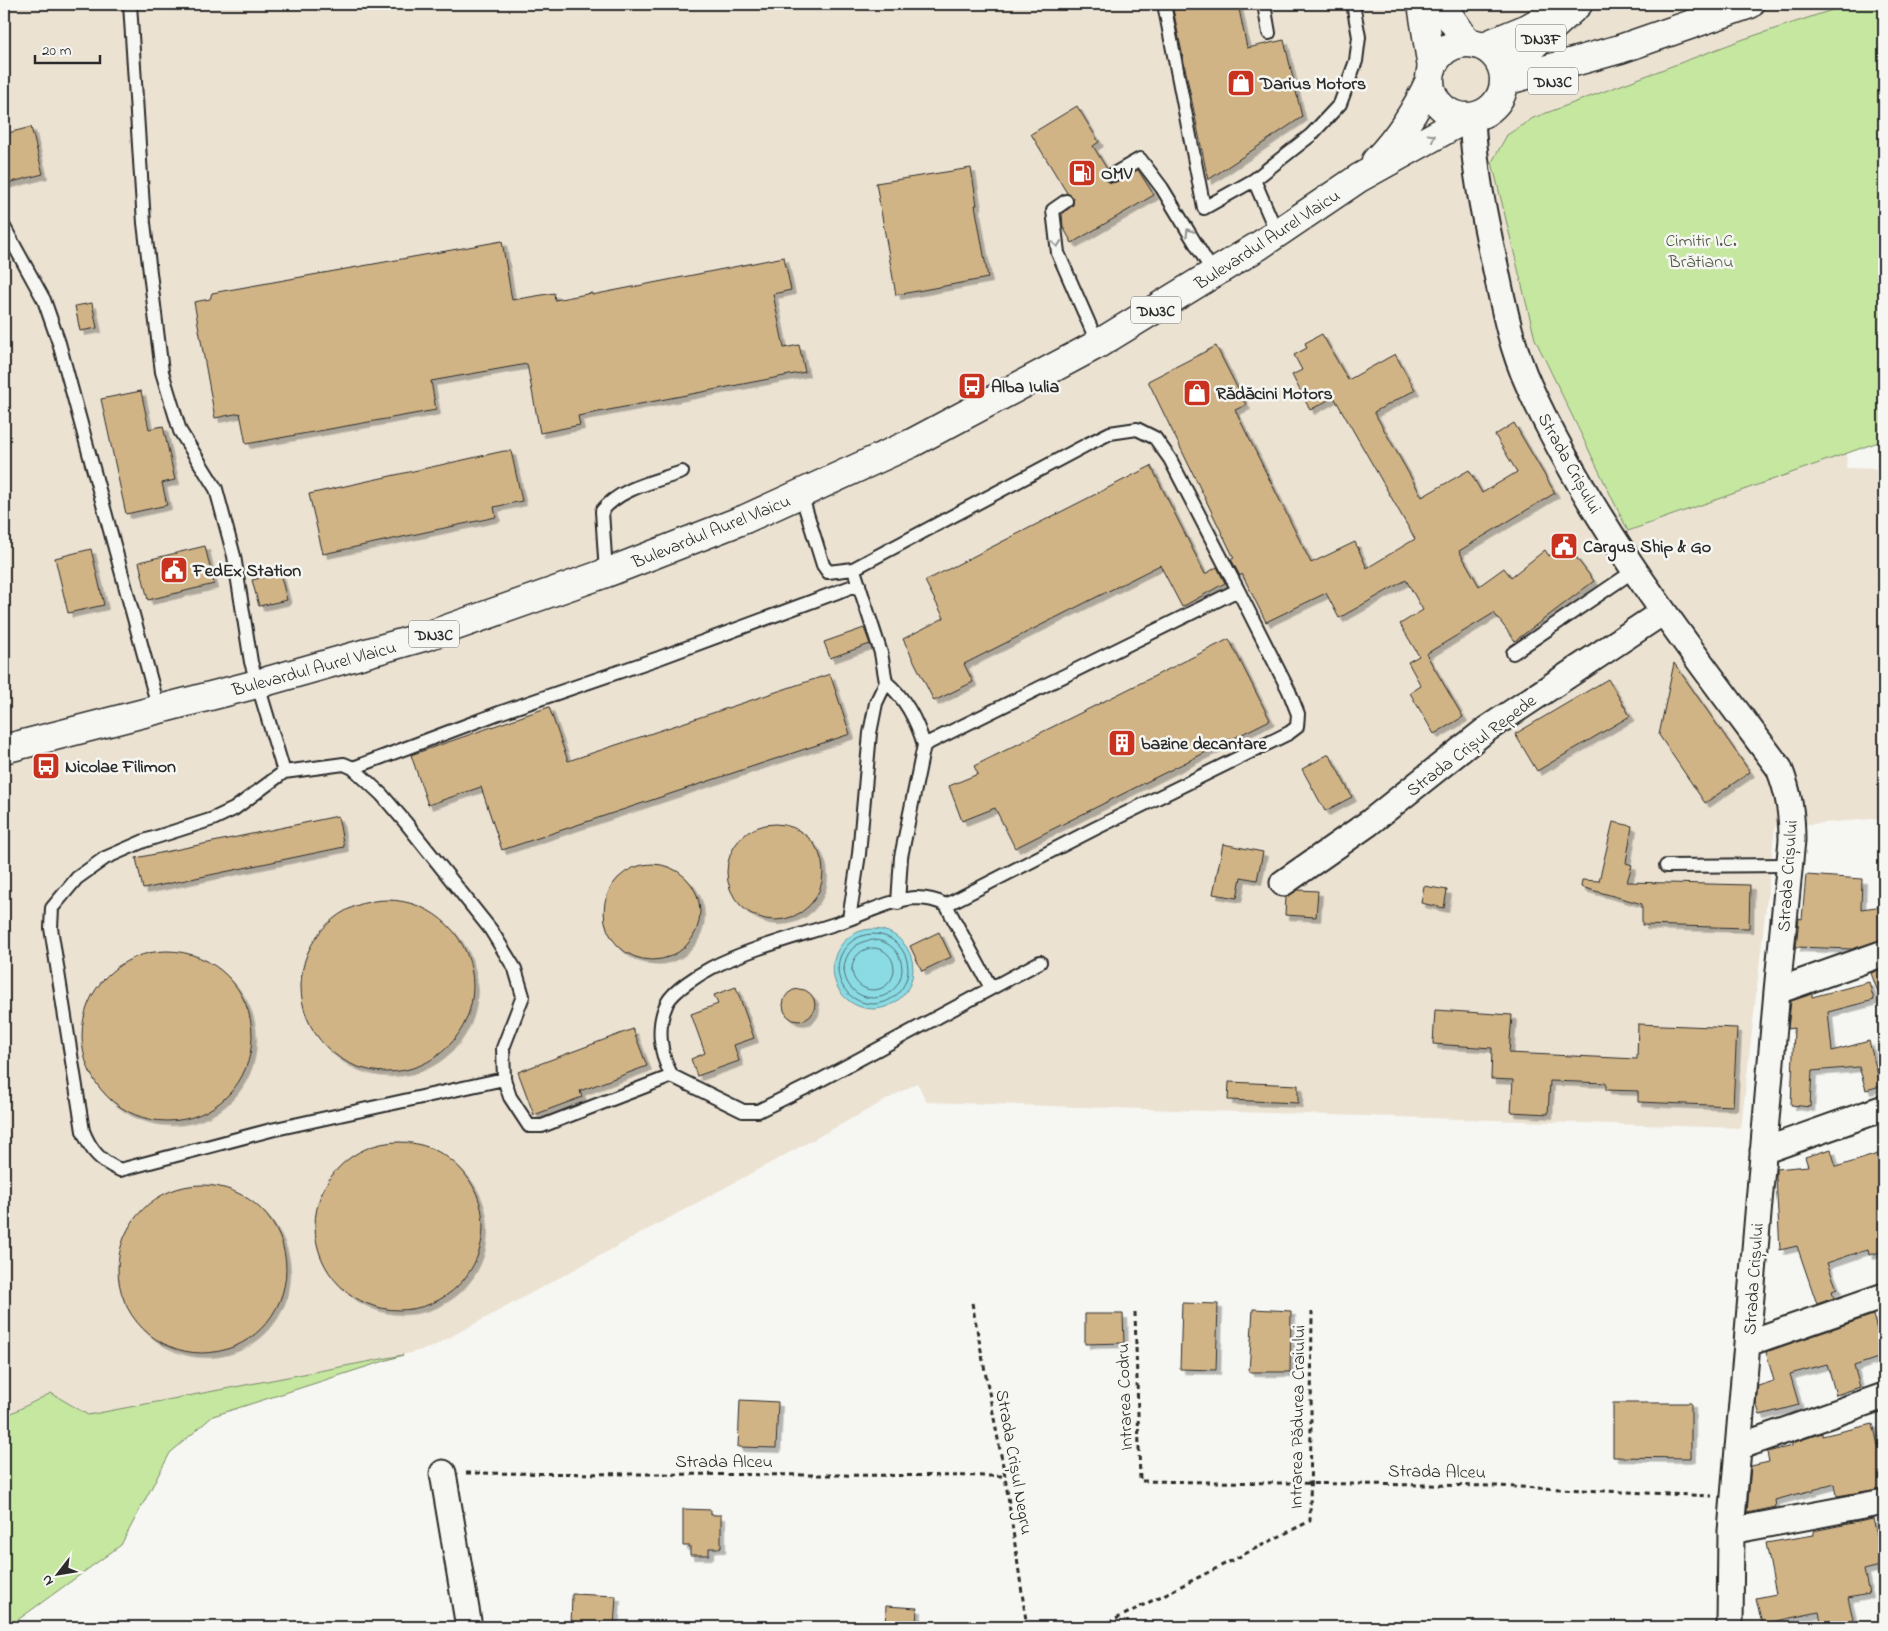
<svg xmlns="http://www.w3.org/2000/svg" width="1888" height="1631" font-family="'Indie Flower',sans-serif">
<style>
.built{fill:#ebe2d2}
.green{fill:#c5e7a0;stroke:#788966}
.water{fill:#8adbe4;stroke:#64959a}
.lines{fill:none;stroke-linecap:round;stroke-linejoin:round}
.shore{stroke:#517175;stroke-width:1}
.building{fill:#d1b486;stroke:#2b2b2b;filter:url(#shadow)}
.lane-casing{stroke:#2b2b2b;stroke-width:16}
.street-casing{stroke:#2b2b2b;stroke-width:29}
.secondary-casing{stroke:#2b2b2b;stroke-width:31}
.primary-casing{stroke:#2b2b2b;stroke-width:31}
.path{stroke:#2b2b2b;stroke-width:3;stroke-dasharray:5 4;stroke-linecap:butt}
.lane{stroke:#f6f6f2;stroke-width:12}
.street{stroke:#f6f6f2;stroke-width:25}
.secondary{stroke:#f6f6f2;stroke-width:28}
.primary{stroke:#f6f6f2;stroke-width:28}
.oneway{stroke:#90908e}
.labels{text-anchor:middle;stroke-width:5;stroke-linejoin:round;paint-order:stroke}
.shield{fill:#f6f6f2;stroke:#686867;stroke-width:1}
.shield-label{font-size:16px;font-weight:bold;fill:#2b2b2b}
.poi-label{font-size:18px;font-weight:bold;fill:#2b2b2b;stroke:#f6f6f2;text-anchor:start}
.street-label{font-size:18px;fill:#2b2b2b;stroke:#f6f6f2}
.park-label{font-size:18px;fill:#525a48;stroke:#f6f6f2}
</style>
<defs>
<filter id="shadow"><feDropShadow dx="4.5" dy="4.5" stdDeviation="0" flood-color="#0004"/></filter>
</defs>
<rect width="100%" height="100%" fill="#f6f6f2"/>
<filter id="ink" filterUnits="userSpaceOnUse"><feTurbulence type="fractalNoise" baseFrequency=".02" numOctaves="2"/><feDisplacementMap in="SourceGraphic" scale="10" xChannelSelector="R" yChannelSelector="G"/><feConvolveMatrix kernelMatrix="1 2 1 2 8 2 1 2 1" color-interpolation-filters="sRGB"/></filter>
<g filter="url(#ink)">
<!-- built -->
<path class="built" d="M4,4H1850L1744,39L1533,118L1492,162L1535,339L1628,531L1847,453L1846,468L1884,469V818L1775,827L1741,1128L927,1102L917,1083L432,1347L403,1355L88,1415L51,1393L4,1417Z"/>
<!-- green -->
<path class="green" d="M1850,4H1884V440L1628,531L1535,339L1492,162L1507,135L1533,118L1744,39Z
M403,1355L213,1416L170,1453L121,1545L8,1627H4V1417L51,1393L88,1415Z"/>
<!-- water -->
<path class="water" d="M833 969a40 40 0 1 1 80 0a40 40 0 1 1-80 0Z"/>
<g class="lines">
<!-- shore -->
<path class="shore" d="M838 969a35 35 0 1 1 70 0a35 35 0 1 1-70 0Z
M844 969a29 29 0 1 1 58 0a29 29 0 1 1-58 0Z
M852 969a21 21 0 1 1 42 0a21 21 0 1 1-42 0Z"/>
</g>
<!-- building -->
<path class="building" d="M1172,4H1238L1247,48L1284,40L1302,117L1208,180Z
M1077,106L1099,142L1093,146L1107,169L1104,174L1105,179L1111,183L1116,182L1138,170L1154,195L1072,243L1063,227L1062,214L1073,205V197L1067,193L1031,134Z
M31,127L43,174L4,184V134Z
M971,168L977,205H975L988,278L896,295L876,183Z
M502,241L512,300L554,293L555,300L592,293V295L784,257L791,290L773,294L784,348L799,345L805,372L578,416L580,425L540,433L527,364L431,381L436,410L246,444L240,413L215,418L194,302L210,299L212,293Z
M92,303L97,328L80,331L75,306Z
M1322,334L1348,380L1395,354L1415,390L1374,412L1422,497L1469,470L1482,493L1517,472L1495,435L1514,423L1555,493L1459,551L1479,586L1504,568L1511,577L1545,550L1549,556L1565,543L1594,581L1515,641L1494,613L1426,654L1463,717L1434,734L1410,693L1421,686L1408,662L1419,656L1400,624L1423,610L1406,580L1339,618L1326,593L1266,622L1242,574L1240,576L1231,559L1234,558L1148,381L1216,346L1246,405L1235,410L1311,563L1355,542L1367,568L1415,539L1334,397L1310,410L1292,375L1302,370L1294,355L1307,348L1305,343Z
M141,391L149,429L163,426L175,480L162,483L167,505L126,514L101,399Z
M504,451H511L522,501L494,507L496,517L323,554L309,494Z
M1151,466L1205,574L1217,567L1225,583L1182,607L1160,565L964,664L973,682L934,701L903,639L944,618L925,581Z
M205,546L214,584L148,600L139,562Z
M91,549L104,605L68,613L55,558Z
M280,573L287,600L259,606L252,580Z
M864,628L870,644L830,658L824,642Z
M1229,639L1270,720L1015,848L995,808L962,821L949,786L978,774L974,766Z
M1674,663L1750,772L1705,803L1659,735Z
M830,674L850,734L502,850L481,787L428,805L411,755L549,707L568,761Z
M1608,679L1630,716L1537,771L1515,734Z
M1329,754L1352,797L1325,811L1302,769Z
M338,816L344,847L143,889L136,858Z
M1613,822L1632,826L1626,863L1632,865L1627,882L1750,885L1749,928L1642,925V904L1581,887L1582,880L1599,881Z
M727 872a48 48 0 1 1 96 0a48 48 0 1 1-96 0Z
M1223,844L1263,852L1257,880L1241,877L1237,898L1213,894Z
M604 912a48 48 0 1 1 96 0a48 48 0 1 1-96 0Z
M1806,875L1862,879L1861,909L1884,906V939L1852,949L1796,947L1799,918L1802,919Z
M1424,886L1447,890L1444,908L1421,903Z
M1298,890L1318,891L1316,917L1285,915L1286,897Z
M301 986a86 86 0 1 1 172 0a86 86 0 1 1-172 0Z
M939,932L951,957L922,971L910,946Z
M82 1036a85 85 0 1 1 170 0a85 85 0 1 1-170 0Z
M1884,968V1003H1882L1871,973Z
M1869,982L1874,1000L1828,1012L1832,1051L1869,1041L1881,1086L1866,1090L1859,1067L1812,1071L1810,1107L1791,1105L1794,1028L1788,1029L1791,1001L1812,994V997Z
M736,987L754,1038L734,1045L739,1061L697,1076L691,1059L705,1053L691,1014L718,1004L714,995Z
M783 1005a16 16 0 1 1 32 0a16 16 0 1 1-32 0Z
M1435,1010L1512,1015L1509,1053L1637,1059L1638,1024L1737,1028L1733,1106L1638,1102V1091L1606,1090V1083L1550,1081L1548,1114L1511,1112L1513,1080L1491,1079L1492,1048L1433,1044Z
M633,1029L647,1066L580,1091L582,1097L534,1115L518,1072Z
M1229,1082L1298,1085V1103L1228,1100Z
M315 1226a84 84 0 1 1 168 0a84 84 0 1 1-168 0Z
M1831,1149L1836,1167L1884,1152V1251L1869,1255L1868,1249L1827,1263L1837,1289L1832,1291L1834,1298L1817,1304L1797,1246L1780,1250L1776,1177V1169L1808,1166L1805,1157Z
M118 1269a84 84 0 1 1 168 0a84 84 0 1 1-168 0Z
M1182,1303L1218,1304L1216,1370L1180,1369Z
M1253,1309L1291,1311L1290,1372H1249Z
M1085,1314H1123L1124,1343L1085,1344Z
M1873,1315L1884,1356L1854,1366L1860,1387L1836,1395L1827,1364L1790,1374L1799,1405L1760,1415L1756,1403L1758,1386L1774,1381L1766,1352Z
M740,1400L778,1402L776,1448L738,1447Z
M1613,1403H1691V1458L1613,1457Z
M1873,1424L1878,1445L1882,1444L1884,1455V1488L1837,1496L1835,1484L1775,1500L1776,1507L1747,1513L1751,1466L1769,1462L1767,1452L1792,1446V1443L1822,1433V1436Z
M683,1509L711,1510V1515H721V1548H709V1555H690V1546H683Z
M1873,1519L1880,1547L1884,1546V1565L1864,1570L1869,1594L1848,1598L1855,1627H1822L1819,1612L1762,1624L1756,1598L1776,1594L1766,1543L1814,1535L1813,1531Z
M572,1594L616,1596L614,1627H571Z
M886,1606L917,1608L916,1627H885Z"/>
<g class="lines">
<defs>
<path id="lane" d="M130,4L144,223L162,372L180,431L216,489L234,556L251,662L284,772L234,809L213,819L144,841L105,858L77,878L52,908L51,928L83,1131C91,1151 100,1161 120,1170L271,1130L504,1079L510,1097L529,1126H542L672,1076C660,1055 656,1026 667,1003C674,990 698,975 711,968C750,948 802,935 844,921C865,913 894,899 916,898C927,898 936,900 946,905L991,988
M1164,4L1204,208L1254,180
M1264,4L1269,33
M1112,175L1140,159L1162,188L1214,274
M1066,201L1053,210L1058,253L1098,344
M4,227L44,300L59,343L159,710
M1277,233L1254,180L1311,135L1340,104L1356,61L1359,37L1353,4
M801,494L823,565L828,572L853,569L855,573L881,653L886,682L876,703L870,733L859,854L849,919
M853,569L1088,444L1110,433L1137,429L1155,438L1170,459L1238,590
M606,573L602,511C620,488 654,482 682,472
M1513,653L1635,570
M886,682C905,698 917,721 924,745L901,857L898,903
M924,745L1238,590L1289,691L1298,714L1297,727L1289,733L1094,829L946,905
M353,768L499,713L659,658L859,584
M284,772L344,764L353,768L382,795L406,823L491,930L515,969L523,996L503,1048L504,1079
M1666,866L1789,865
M672,1076L743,1111H758L815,1083L1040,962"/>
<path id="street" d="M1472,117C1474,170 1485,219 1496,270C1504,309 1512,349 1529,386C1592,525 1688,646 1779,768C1789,793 1792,814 1792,840L1777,991L1731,1531L1730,1627
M1283,883L1369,823L1487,729L1663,612
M1777,991L1884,953
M1763,1151L1884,1108
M1748,1343L1884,1296
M1738,1447L1884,1396
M443,1473L469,1627
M1731,1531L1884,1502"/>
<path id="secondary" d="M1422,4L1432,68
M1441,4L1467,42"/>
<path id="primary" d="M1430 80a37 37 0 1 1 74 0a37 37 0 1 1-74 0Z
M1484,46L1528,28L1553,14
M1504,72L1578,4
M1505,81L1620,49L1750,4
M1376,161C1400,136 1416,111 1430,80
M4,749L257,684L430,635L606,573L745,519L912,443L1098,344L1260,245L1359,178L1467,118"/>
</defs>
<!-- lane casing -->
<use href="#lane" class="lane-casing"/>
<!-- street casing -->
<use href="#street" class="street-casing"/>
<!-- secondary casing -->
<use href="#secondary" class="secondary-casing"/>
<!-- primary casing -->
<use href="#primary" class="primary-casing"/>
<!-- path -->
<path class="path" d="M972,1303L1005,1476L1027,1627
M1135,1312L1140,1481L1497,1486L1712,1496
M466,1473L1005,1476
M1100,1627L1310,1521L1312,1312"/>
<!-- lane -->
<use href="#lane" class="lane"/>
<!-- street -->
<use href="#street" class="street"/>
<!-- secondary -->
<use href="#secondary" class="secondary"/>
<!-- primary -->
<use href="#primary" class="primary"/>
</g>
<!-- one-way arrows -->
<defs><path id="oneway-chevron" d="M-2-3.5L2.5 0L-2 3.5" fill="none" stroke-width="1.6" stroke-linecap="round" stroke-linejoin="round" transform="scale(1.25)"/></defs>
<g class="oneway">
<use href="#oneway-chevron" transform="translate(1432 137) rotate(-29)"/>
<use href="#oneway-chevron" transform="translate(1189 232) rotate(-121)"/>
<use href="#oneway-chevron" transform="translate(1057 244) rotate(83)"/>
</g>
</g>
<!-- icons -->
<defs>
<symbol id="shop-square" viewBox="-11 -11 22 22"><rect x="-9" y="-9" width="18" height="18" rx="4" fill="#c8321e" stroke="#f6f6f2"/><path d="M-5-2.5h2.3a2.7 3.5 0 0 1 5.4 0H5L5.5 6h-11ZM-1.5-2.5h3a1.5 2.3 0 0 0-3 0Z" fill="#fff"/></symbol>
<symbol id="fuel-square" viewBox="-11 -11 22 22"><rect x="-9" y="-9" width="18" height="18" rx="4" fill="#c8321e" stroke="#f6f6f2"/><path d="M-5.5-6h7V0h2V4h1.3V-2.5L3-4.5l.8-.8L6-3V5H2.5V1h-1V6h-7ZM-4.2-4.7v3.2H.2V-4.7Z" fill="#fff"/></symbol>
<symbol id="bus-square" viewBox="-11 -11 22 22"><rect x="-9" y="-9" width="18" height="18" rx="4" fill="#c8321e" stroke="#f6f6f2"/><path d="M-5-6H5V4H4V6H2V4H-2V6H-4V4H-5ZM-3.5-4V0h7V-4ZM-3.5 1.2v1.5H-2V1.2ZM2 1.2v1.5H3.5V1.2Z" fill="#fff"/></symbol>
<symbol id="civic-square" viewBox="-11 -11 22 22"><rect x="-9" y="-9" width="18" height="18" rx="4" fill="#c8321e" stroke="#f6f6f2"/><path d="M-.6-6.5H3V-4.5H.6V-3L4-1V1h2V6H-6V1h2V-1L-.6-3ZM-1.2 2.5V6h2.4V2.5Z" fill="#fff"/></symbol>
<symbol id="building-square" viewBox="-11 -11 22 22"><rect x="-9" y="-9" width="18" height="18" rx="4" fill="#c8321e" stroke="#f6f6f2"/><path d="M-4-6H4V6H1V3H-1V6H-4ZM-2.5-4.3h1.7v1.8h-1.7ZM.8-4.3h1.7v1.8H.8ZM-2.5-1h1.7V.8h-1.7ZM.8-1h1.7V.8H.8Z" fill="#fff"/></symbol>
</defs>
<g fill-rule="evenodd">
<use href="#shop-square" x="1225" y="67" width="32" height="32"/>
<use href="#fuel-square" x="1066" y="157" width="32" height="32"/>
<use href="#bus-square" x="956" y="370" width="32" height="32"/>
<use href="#shop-square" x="1181" y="377" width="32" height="32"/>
<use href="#civic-square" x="1548" y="530" width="32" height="32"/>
<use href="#civic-square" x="158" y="554" width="32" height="32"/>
<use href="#building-square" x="1106" y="727" width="32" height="32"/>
<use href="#bus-square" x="30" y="750" width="32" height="32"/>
</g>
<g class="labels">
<!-- shield labels -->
<g class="shield">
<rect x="1516" y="24.5" width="50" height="27" rx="4"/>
<rect x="1528" y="67.5" width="50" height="27" rx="4"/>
<rect x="1131" y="296.5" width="50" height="27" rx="4"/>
<rect x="409" y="620.5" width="50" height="27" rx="4"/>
</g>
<g class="shield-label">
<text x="1541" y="44">DN3F</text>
<text x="1553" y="87">DN3C</text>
<text x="1156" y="316">DN3C</text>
<text x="434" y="640">DN3C</text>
</g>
<!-- poi labels -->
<g class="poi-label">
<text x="1260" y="89">Darius Motors</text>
<text x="1101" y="179">OMV</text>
<text x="991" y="392">Alba Iulia</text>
<text x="1216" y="399">Rădăcini Motors</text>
<text x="1583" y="552">Cargus Ship &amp; Go</text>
<text x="193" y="576">FedEx Station</text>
<text x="1141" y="749">bazine decantare</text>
<text x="65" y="772">Nicolae Filimon</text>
</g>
<!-- street labels -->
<g class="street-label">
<text transform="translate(1267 239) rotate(-33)" y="6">Bulevardul Aurel Vlaicu</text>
<text transform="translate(1570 463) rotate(61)" y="6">Strada Crișului</text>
<text transform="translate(711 531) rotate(-22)" y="6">Bulevardul Aurel Vlaicu</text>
<text transform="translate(314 668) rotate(-15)" y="6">Bulevardul Aurel Vlaicu</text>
<text transform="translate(1471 745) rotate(-37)" y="6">Strada Crișul Repede</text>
<text transform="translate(1787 876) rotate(-86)" y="6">Strada Crișului</text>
<text transform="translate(1753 1279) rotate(-86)" y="6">Strada Crișului</text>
<text transform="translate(1124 1397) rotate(-92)" y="6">Intrarea Codru</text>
<text transform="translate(1297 1417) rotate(-89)" y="6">Intrarea Pădurea Craiului</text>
<text x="724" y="1467">Strada Alceu</text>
<text transform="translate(1015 1462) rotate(80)" y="6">Strada Crișul Negru</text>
<text transform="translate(1437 1471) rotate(1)" y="6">Strada Alceu</text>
</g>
<!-- park labels -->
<g class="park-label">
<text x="1701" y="246">Cimitir I.C.<tspan x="1701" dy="21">Brătianu</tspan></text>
</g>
</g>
<!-- margin -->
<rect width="1888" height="1631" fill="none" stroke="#f6f6f2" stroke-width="20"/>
<rect x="10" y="10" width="1868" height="1611" fill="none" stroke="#2b2b2b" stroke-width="2" filter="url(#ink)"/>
<!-- north arrow -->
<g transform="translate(58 1574) rotate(239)" stroke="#f6f6f2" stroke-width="4" paint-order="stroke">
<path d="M0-4L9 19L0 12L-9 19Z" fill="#2b2b2b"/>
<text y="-8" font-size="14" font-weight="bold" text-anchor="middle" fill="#2b2b2b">N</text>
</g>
<!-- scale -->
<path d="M35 55v8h65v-8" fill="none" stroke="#2b2b2b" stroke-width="2.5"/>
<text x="42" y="55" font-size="15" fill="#2b2b2b" stroke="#f6f6f2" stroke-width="4" paint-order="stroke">20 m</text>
</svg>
